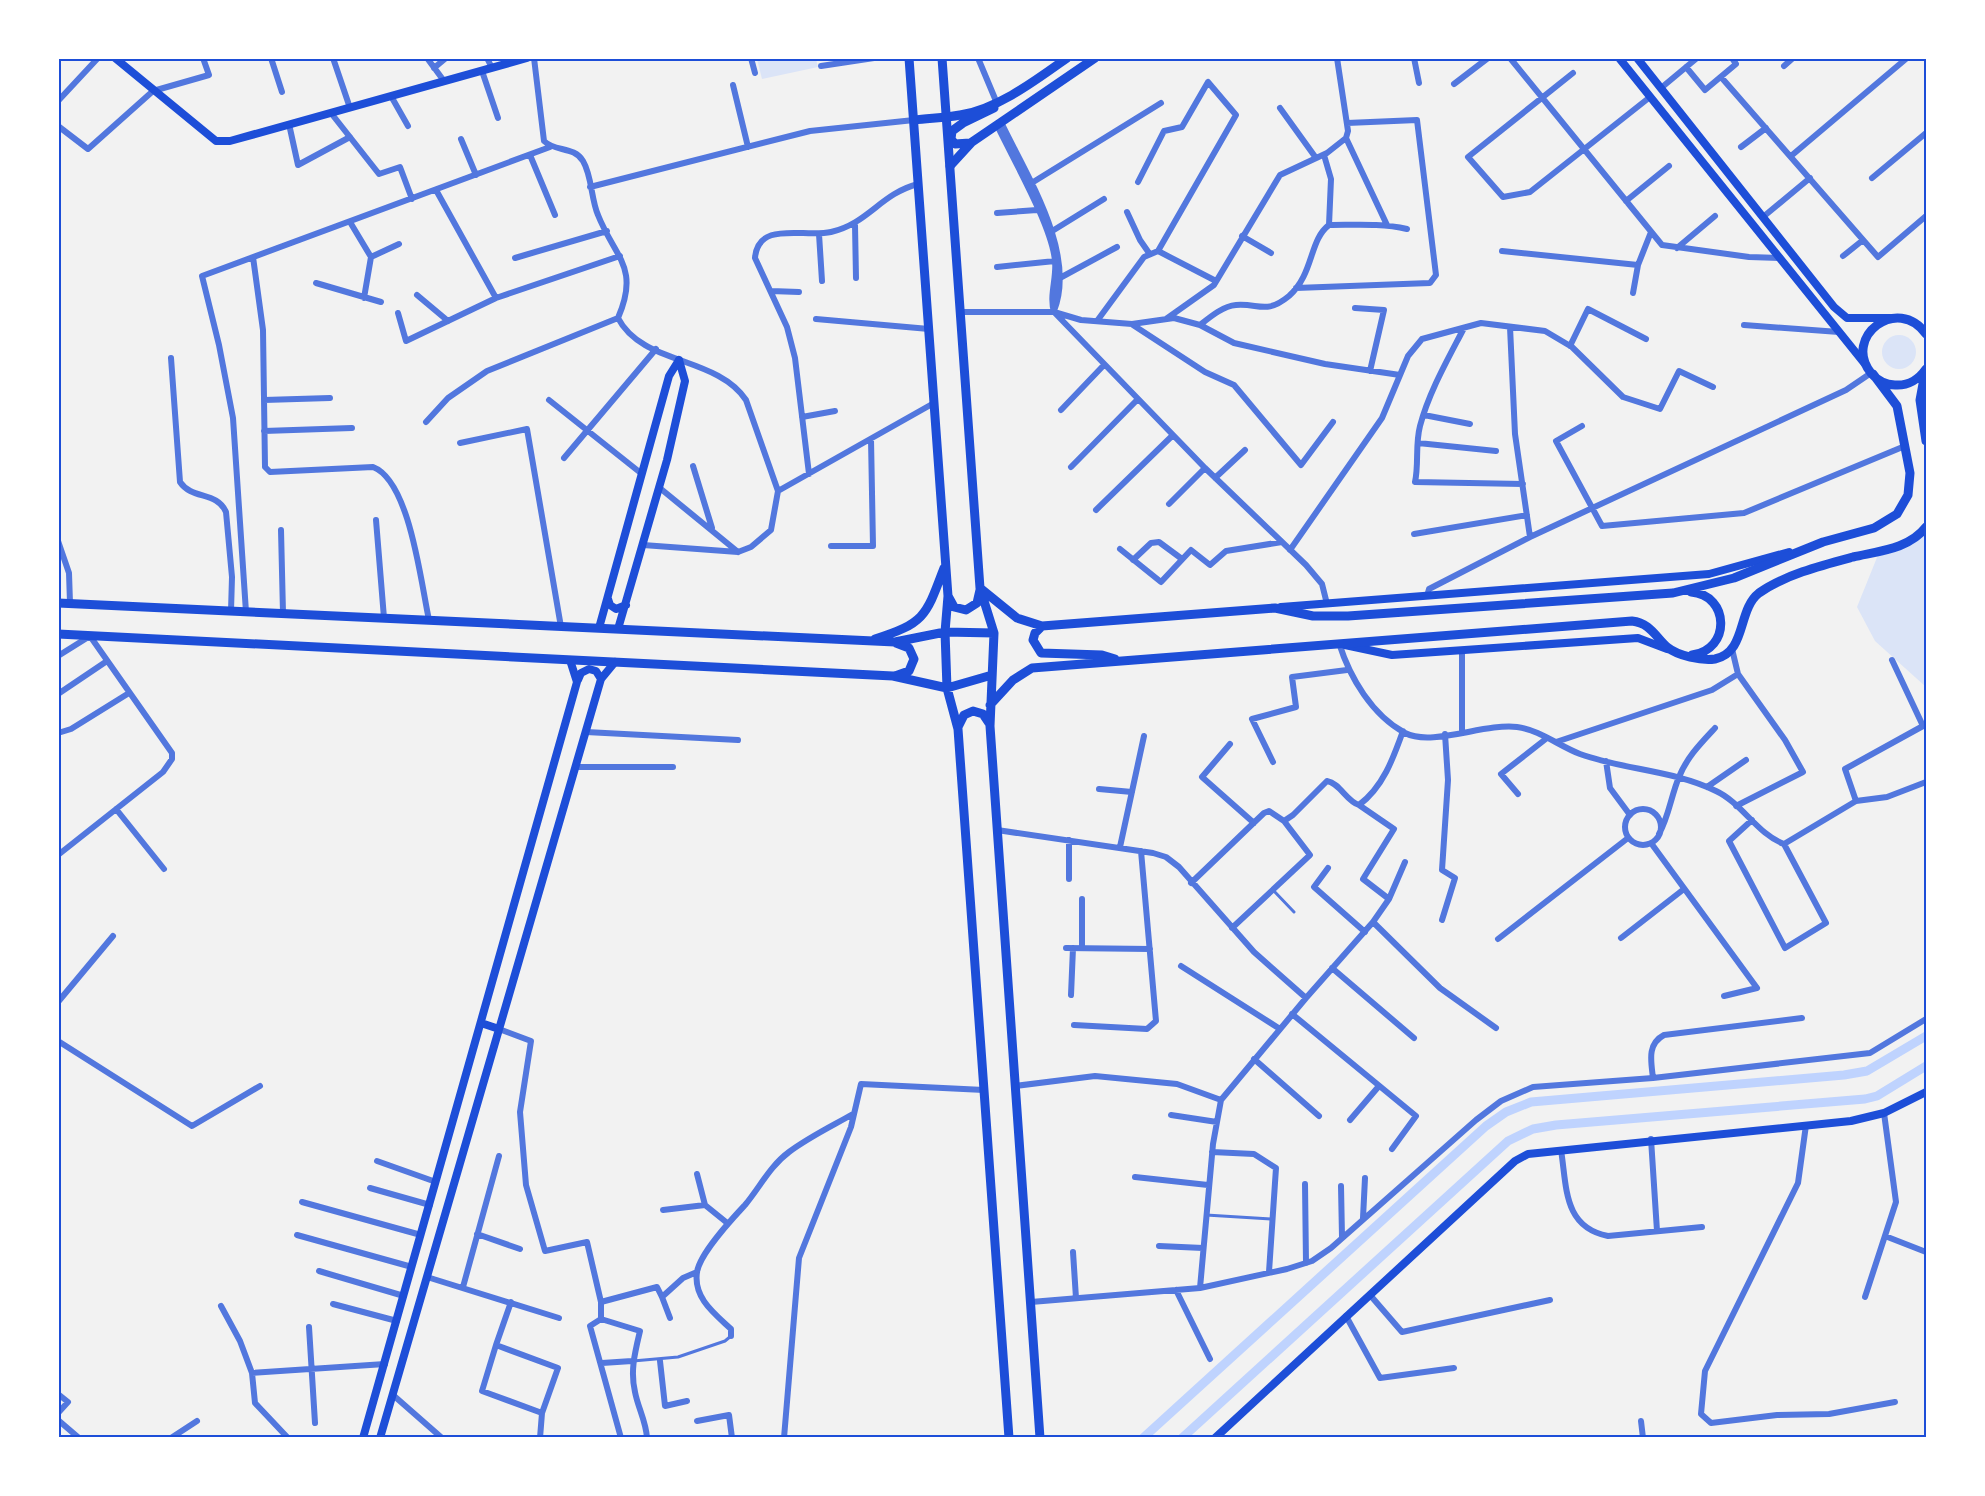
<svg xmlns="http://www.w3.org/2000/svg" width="1985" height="1496" font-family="'Fira Sans',sans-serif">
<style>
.green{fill:#dbe4f7}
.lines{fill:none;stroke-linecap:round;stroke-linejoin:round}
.canal{stroke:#bfd3fe;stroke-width:9}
.service{stroke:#5277de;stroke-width:3}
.minor{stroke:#5277de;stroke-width:6}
.secondary{stroke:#1d4ed8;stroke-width:8}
.primary{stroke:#1d4ed8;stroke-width:9}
.trunk{stroke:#1d4ed8;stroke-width:9}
.neatline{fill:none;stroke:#1d4ed8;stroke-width:2}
</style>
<rect width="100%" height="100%" fill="#f2f2f2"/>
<!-- green -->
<path class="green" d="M757,59H816L818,67L762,79Z
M1882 352a17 17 0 1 1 34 0a17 17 0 1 1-34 0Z
M1923,528H1926V687L1875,641L1857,607L1878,555Z"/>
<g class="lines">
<!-- canal -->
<path class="canal" d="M1143,1438L1486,1126L1506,1112L1531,1102L1844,1075L1867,1071L1926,1036
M1182,1438L1508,1141L1533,1129L1556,1125L1865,1099L1877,1096L1926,1066"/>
<!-- service -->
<path class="service" d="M1273,890L1294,912
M1206,1215L1271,1219
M633,1361L678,1357L725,1341L731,1336"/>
<!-- minor -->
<path class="minor" d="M271,58L282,92
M333,58L350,108
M427,58L444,81
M487,58L492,68
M534,58L544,141C555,152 574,146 583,161C592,176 591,199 598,215C615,258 640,267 618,318C642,365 717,356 746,400L778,491L771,530L751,547L738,552L643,545
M751,58L755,73
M978,58L996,101
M1337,58L1348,131L1346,138
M1414,58L1419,83
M1510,58L1662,245L1749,257L1780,258
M821,66L874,58
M1784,66L1793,58
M1686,67L1705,90L1736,64L1732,58
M434,68L446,58
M482,71L498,118
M1573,73L1468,157L1503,197L1530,192L1650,97
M1721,77L1878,257L1926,216
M1454,84L1488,58
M733,85L748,147
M1661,88L1697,58
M391,96L408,126
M58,101L98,58
M1280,108L1316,158
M331,113L379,174L400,167L412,199
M1001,122C1026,175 1077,252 1054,311
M289,124L298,165L350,137
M997,125C1013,159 1052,226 1055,261C1057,278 1049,295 1054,312L1205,468L1306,565L1322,584L1327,604
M58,126L88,149L153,91L209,75L203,58
M1346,138L1387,225
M461,139L476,175
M1741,147L1766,128
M530,155L555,215
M1324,155L1331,179L1329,225
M1791,156L1907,58
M1872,178L1926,133
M1030,184L1161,103
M590,187L810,131L914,120
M436,190L496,298
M1626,201L1669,166
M1127,212L1140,240L1149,253
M997,213L1037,210
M1763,217L1810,178
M350,222L371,257L364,298
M855,225L856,278
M1049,233L1104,199
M819,234L822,281
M1242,236L1271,253
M1677,248L1715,216
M1158,251L1216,281
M1502,251L1638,265
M1843,256L1863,240
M253,257L263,330L265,467L270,472L373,467C410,481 421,584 429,620
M371,257L399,244
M515,258L607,231
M997,267L1055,261
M1058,279L1117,247
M316,283L381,302
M1296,288L1430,283L1436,275L1417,120L1347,123
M771,291L799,292
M1633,293L1638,265L1651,232
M417,295L448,321
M1355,308L1384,310L1370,371
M960,312H1054L1081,320L1132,324L1174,318L1200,325L1234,343L1325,364L1400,375
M398,313L406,341L496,298L620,256
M816,319L929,329
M1166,319L1214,285L1280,175L1327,153L1346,138
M1097,321L1144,257L1158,251L1236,115L1208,82L1182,127L1164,131L1138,182
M1133,325L1205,372L1234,385L1301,465L1333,422
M1200,325C1210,317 1223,306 1236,305C1259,303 1266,315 1289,296C1314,274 1309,240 1329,225C1356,225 1381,223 1407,229
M1744,325L1839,332
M1510,327L1515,434L1530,537
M1464,328C1448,359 1429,392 1420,426C1415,445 1419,464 1415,482L1523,484
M1570,346L1588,309L1646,339
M171,358L180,482C192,500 217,491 226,512L232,577L231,611
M264,400L330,398
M549,400L642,474
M1061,410L1103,366
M1424,415L1470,424
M802,417L835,411
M426,422L448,398L487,371L618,318
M1582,426L1556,441L1602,526L1744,513L1905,446
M264,431L352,428
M460,443L527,429L561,627
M1418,443L1496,451
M564,458L656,349
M693,466L712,528
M1071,467L1137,400
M809,474L795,358L787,327L755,258C758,220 804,238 831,232C869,223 880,194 918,184
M1215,478L1245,450
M661,489L738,552
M778,491L934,403
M1169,504L1205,468
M1096,510L1172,436
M376,520L384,618
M281,530L283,613
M1414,534L1527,515
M58,541L69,573L70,603
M831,546H873L871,439
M1120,549L1161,582L1191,550L1210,565L1226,551L1282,542
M1290,550L1382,418L1408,356L1422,339L1481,323L1545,331L1572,347L1623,397L1660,409L1679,371L1713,387
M1133,560L1151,543L1159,542L1182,559
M1427,596L1429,589L1530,537L1846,390L1871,373
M246,612L233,418L219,345L202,276L550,147
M1339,643C1350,678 1372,715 1405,733C1432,747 1484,723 1517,727C1540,730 1559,746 1580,754C1624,770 1673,770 1716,791C1742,803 1757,834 1784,844L1856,801L1887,797L1926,782
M1732,649L1738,674L1785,740L1803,772L1736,806
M1462,654V731
M58,656L90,636L172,753V759L163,772L58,855
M58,694L107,661
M586,732L738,740
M58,733L71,729L129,693
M1556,742L1712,690L1738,674
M1230,744L1202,777L1254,823
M1606,761L1610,788L1630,815
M1273,762L1252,719L1296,707L1292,677L1347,670
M576,767H673
M1707,787L1746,760
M1099,789L1132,792
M1518,794L1501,774L1547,738
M1856,801L1845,769L1923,726L1892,660
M116,809L164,869
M1625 827a18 18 0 1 1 36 0a18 18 0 1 1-36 0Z
M1752,820L1729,841L1785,948L1826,923L1784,844
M997,830L1153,853L1166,857L1179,867L1254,952L1306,998
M1659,834C1669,816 1671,796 1679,777C1687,757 1701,743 1715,728
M1651,843L1757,988L1724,996
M1120,847L1144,736
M1328,868L1314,887L1365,932
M1069,879V840
M1191,883L1264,813L1269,811L1284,821L1293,815L1327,781C1340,783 1346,801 1359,805C1383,787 1393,759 1403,731
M1389,899L1405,862
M1442,920L1455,878L1442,870L1448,780L1445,734
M1373,922L1440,988L1496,1028
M1232,928L1310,855L1284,821
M1621,938L1684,889
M1498,939L1628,838
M1066,948L1150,949
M1082,948V899
M1181,966L1280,1029
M1332,968L1414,1038
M1071,995L1073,948
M58,1002L113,936
M1292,1014L1416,1116L1392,1149
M1074,1025L1147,1029L1156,1021L1141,851
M499,1029L531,1041L520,1112L526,1185L545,1251L587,1242L601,1302L657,1287L662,1297L683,1278L697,1272
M58,1041L192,1126L260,1086
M1254,1059L1319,1116
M1653,1078C1651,1061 1647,1044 1664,1035L1802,1018
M1015,1086L1095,1076L1177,1084L1221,1100
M1171,1115L1217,1122
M1350,1120L1379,1086
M1806,1125L1798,1183L1705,1371L1701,1414L1711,1423L1777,1415L1829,1414L1895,1402
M1651,1139L1657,1231
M1561,1150C1567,1187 1563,1227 1608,1236L1702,1227
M1212,1152L1254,1154L1276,1168L1269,1272
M377,1161L436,1182
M697,1174L705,1205
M1135,1177L1208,1185
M1305,1184L1306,1263
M1341,1186L1342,1237
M370,1188L430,1205
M302,1202L421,1235
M663,1210L705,1205L726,1222
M1363,1218L1365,1178
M477,1234L520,1249
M297,1235L412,1267
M1885,1236L1926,1252
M1159,1246L1203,1248
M1073,1252L1076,1298
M319,1271L404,1296
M427,1277L559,1318
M463,1287L499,1156
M1200,1288L1213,1144L1221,1100L1306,998L1373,922L1389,899L1363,879L1394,829L1359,805
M1176,1290L1210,1359
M1370,1295L1402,1332L1550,1300
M662,1297L670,1318
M1865,1297L1896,1202L1884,1113
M511,1302L496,1345L558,1368L542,1413L540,1438
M601,1302V1319L640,1331C635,1352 630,1371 635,1392C638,1408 646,1421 647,1438
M1031,1302L1200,1288L1287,1269L1312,1261L1331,1248L1476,1120L1501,1101L1533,1087L1653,1078L1870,1053L1926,1019
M333,1304L397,1321
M221,1306L240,1341L252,1373L255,1403L288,1438
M1346,1316L1380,1378L1454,1368
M601,1319L590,1326L621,1438
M309,1327L315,1423
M731,1336V1329C715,1314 693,1298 697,1272C700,1253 732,1219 745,1205C760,1187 770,1166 789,1152C809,1137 832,1126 853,1114
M496,1345L482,1391L542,1413
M660,1361L665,1406L687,1401
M602,1363L632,1361
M252,1373L385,1364
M58,1394L68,1402L58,1413
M393,1395L442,1438
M58,1420L79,1438
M697,1421L729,1415L732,1438
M1641,1421L1643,1438
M171,1438L197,1421
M784,1438L799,1258L851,1127L861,1084L984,1090"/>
<!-- secondary -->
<path class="secondary" d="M115,58L216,141H230L527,58
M1619,58L1865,364
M1637,58L1834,307L1847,318H1890
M608,599L610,605L616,609L626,605
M1281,607L1709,574L1789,552
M599,628L669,376L679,360
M618,629L667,460L685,381L679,360
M1345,645L1392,655L1638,638L1667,649
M578,680L581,673L589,669L596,671L601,679
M481,1023L499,1029
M363,1438L577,682L570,660
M380,1438L601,679L615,662
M1215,1438L1515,1161L1528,1154L1851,1121L1884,1113L1926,1092"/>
<!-- primary -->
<path class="primary" d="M914,120C929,118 945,118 960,115C998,109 1036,80 1067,58
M970,143L955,144L951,139L952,131L963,123L994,108
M950,166L972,142L1095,58"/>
<!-- trunk -->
<path class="trunk" d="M909,58L948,596L945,632L947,688L958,729L1009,1438
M942,58L980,588L994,633L990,726L1040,1438
M1926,334C1898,294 1842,337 1871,373C1877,380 1886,385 1895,385C1908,386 1919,379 1926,369
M1925,373L1920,400L1926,441
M980,588L1017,618L1042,626L1275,608L1313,616H1348L1673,593L1734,578L1823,542L1874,528L1897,514L1908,495L1910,473L1897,406L1873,374
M1691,592C1730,595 1731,650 1692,655
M948,596L954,607L966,610L977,603L980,590
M58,603L895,642L945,632L994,633
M1042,626L1035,633L1033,640L1041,653L1102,655L1115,659
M58,634L893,676L947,688L992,675
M875,639C925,623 926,616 944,568
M895,676L909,671L914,659L909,648L896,643
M990,705L1013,680L1032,668L1632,621C1650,623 1655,636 1667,647C1678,656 1702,661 1715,659C1747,652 1737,610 1759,593C1784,575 1823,565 1853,557C1879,551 1909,549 1926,527
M958,727L964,715L973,711L983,714L989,723"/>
</g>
<!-- border -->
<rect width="1985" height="1496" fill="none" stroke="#ffffff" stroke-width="120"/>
<rect x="60" y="60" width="1865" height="1376" class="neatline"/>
</svg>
